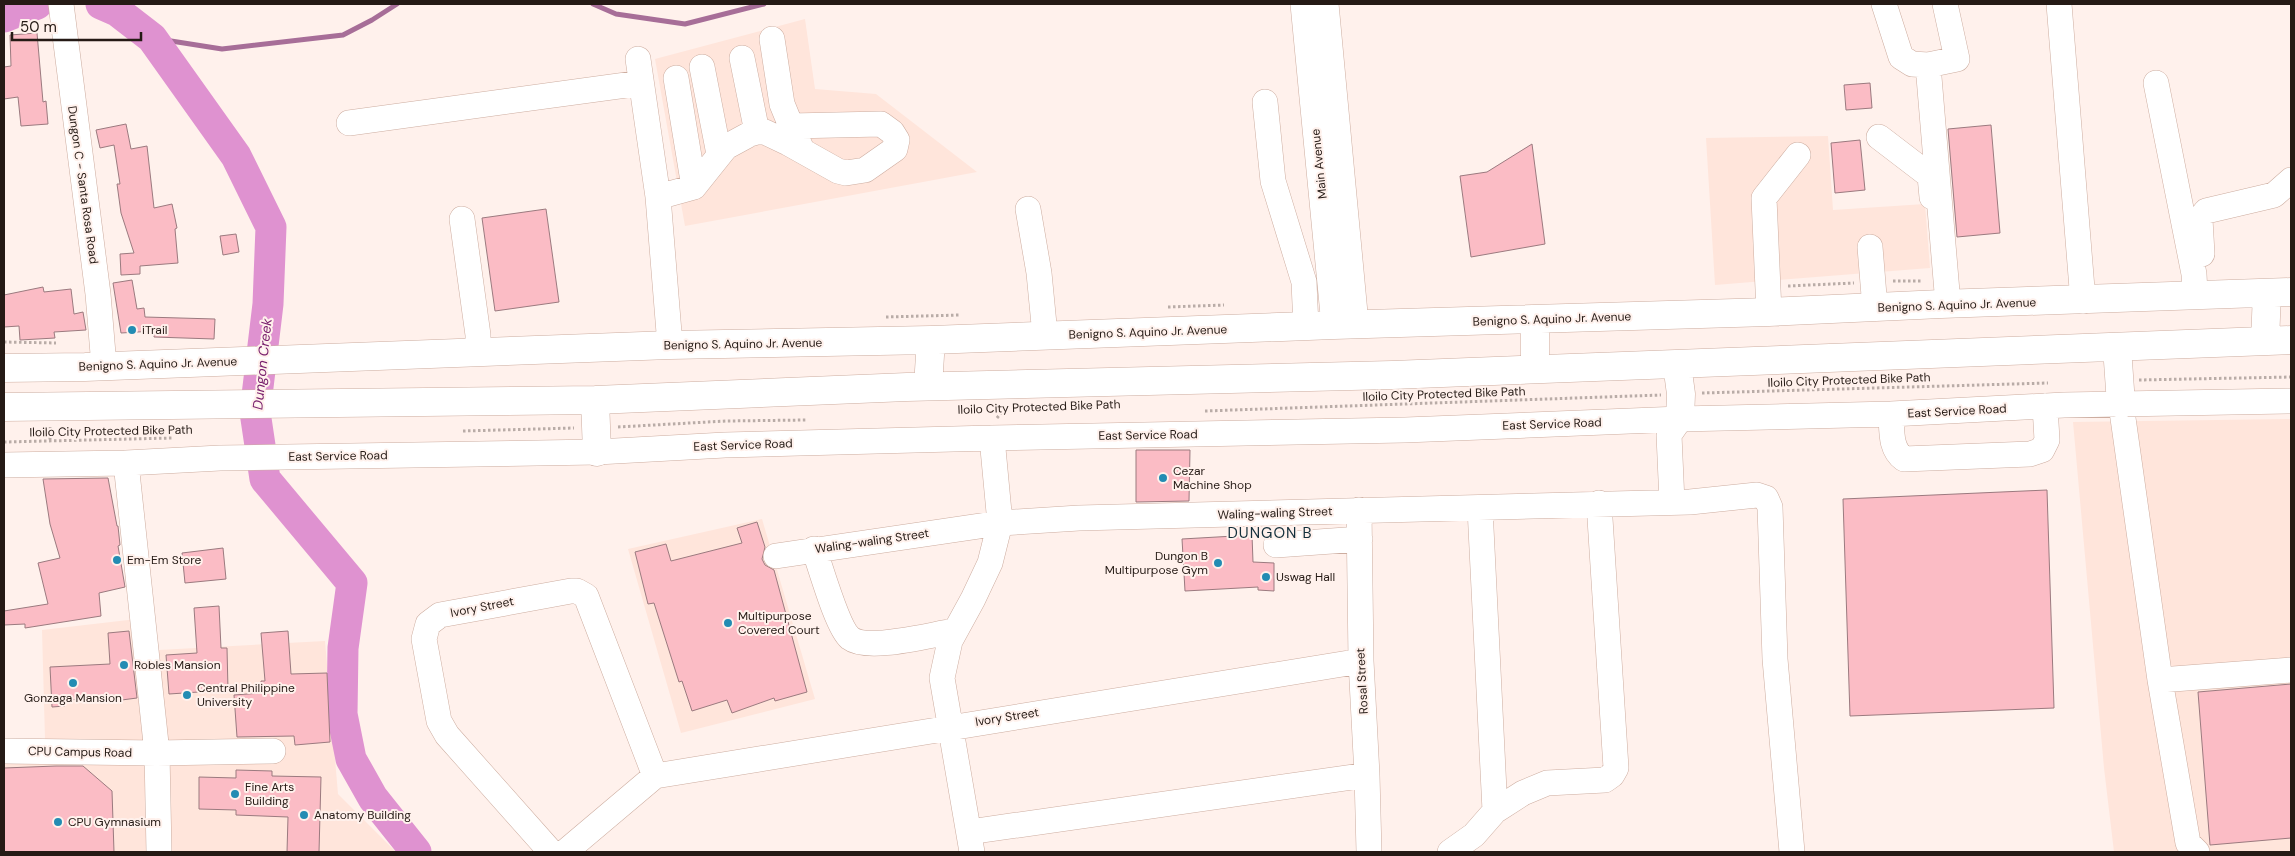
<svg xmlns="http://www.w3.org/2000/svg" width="2295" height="856" font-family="'DM Sans',sans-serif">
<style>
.built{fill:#ffe5db}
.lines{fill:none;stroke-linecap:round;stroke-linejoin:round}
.stream{stroke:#a76e98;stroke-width:5}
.river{stroke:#df92d0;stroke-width:31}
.building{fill:#fbbcc5;stroke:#9b7a7f}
.minor-casing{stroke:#cdada0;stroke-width:26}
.highway-casing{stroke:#cdada0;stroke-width:29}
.path{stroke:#b9aca7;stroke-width:3;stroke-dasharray:2.5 2.5;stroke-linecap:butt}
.minor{stroke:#fff;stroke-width:25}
.highway{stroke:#fff;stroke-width:28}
.poi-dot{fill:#238cb3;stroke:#fff1ec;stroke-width:2}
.labels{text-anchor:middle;stroke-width:4;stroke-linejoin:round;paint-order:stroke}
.street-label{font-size:12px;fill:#251a15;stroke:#fff1ec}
.poi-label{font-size:12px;fill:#251a15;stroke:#fff1ec;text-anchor:start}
.water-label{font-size:14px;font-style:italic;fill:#79206d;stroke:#fff1ec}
.quarter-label{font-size:15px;letter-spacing:1px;fill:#132f3b;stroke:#fff1ec}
</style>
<rect width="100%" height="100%" fill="#fff1ec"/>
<!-- built -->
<path class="built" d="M805,19L815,89L876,94L977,172L685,226L655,59Z
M1828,136L1833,210L1925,204L1930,268L1715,285L1706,138Z
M2291,419V852H2114L2104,768L2073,422Z
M762,519L815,699L681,733L628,549Z
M154,617L159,650L325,641L338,794L396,852H4V739H45L42,630Z"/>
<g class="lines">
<!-- stream -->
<path class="stream" d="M593,4L616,14L685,24L764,4
M152,38L222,49L343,35L372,20L397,4"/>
<!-- river -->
<path class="river" d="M101,4L117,11L152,38L236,156L271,227L268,304L255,412L265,479L352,583L343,648L342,714L351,759L373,798L416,852
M4,17L37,4"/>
</g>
<!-- building -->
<path class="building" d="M37,33L43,102L46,101L48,124L21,126L18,97L4,99V67L11,66L10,35Z
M1870,83L1872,108L1846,110L1844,85Z
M126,124L131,149L147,146L154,208L172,204L177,228L175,229L178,263L140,266V274L121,275L120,254L134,253L121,213L117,184H120L114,145L100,148L96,130Z
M1991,125L2000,233L1957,237L1948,129Z
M1860,140L1865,190L1835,193L1831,143Z
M1532,144L1545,244L1471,257L1460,176L1487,172Z
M546,209L559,302L495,311L482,218Z
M236,234L239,252L223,255L220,236Z
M132,280L137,309L144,308L145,317L215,319L214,339L154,337V331L121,333L113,283Z
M43,287L44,292L71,289L74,314L83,312L86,330L54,332L55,338L20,340L19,326L4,327V295Z
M1136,450H1190L1189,501L1136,502Z
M108,478L117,526H118L120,545L118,546L125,587L99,593L101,616L25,628V624L4,625V611L48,604L38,563L60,558L50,524L43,479Z
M2047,490L2054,708L1850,716L1843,499Z
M757,522L765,547L762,559L765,565L774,570L807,692L775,701L774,698L732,713L727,700L692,711L682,681L679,682L654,603L648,604L635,552L666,544L671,561L742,543L737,528Z
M1252,535L1253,562L1274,563V591L1258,590V587L1185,591L1182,539Z
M223,548L226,579L185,583L182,553Z
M219,606L221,648H227L228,690L169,694L166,655L197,653L194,608Z
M129,631L137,698L114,701L113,698L65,700V706L52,707L50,667L110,664L108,633Z
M288,631L291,674L327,673L330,742L295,745L294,736L237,737L234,695L261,693V681H265L261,633Z
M2291,684V838L2210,845L2198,692Z
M56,766H83L112,791L114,852H4V768Z
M236,770L272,771V776L321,777L319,852H287L288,817L236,815V810L199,809V777L236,778Z"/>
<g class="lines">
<defs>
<path id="minor" d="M61,4L98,294L104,366
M1303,4L1334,325
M1326,4L1356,324
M1884,4L1901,57L1912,64L1928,65L1948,304
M2059,4L2083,301
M772,39L782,104L791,126
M742,58L757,132
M638,59L658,197L670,345
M1928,65L1957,59L1945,4
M702,67L719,154
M676,78L694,187
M2156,83L2194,274L2195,294
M1265,102L1273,181L1304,282L1306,327
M349,123L641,83
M1879,137L1930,176L1932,197
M658,197L694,187L726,147L750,134L757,132H765L788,143L838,171L846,173L865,170L895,149L897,140L892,132L881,124L791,126L802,150
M1028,209L1039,273L1045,335
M462,219L478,335V353
M1870,247L1875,308
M2202,254L2200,219L2206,211L2274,195L2291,180
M1769,312L1764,198L1798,155
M2121,404L2160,680L2188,843L2197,852
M1891,414C1892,431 1890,449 1904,459L2030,454L2042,450L2047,440L2045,406
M126,463L157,753L159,852
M4,465L126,463L220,458L597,452L725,445L992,438L1405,430L1680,419L1891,414L2064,405L2291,401
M1672,502L1669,435L1680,419
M1480,508L1495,811
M1359,510L1361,661L1367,775L1369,852
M1276,545L1360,539
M814,549C821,568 837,627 850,638C868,652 932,634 955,631
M776,556L1000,523L1079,518L1690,502L1757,495L1766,498L1770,507L1775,659L1792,852
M2160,680L2291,670
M4,751L157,753L273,751
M969,832L1367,775
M551,852L447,735L439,721L424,639L428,624L440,615L571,591H577L586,596L655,776
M565,852L655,776L1361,661
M972,852L942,678L950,641L973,599L990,563L1000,523L992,438
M1450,852L1474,835L1495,811L1523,793L1547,783L1605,780L1612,775L1616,768L1599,503"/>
<path id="highway" d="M1535,319V368
M2265,341L2267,293
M2117,347L2121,404
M1677,364L1681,394L1680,419
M4,368L85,367L670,345L931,340L1334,325L1769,312L1941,304L2291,292
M928,386L931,340
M595,400L597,452
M4,407L595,400L907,387L1392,375L2291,340"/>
</defs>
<!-- minor casing -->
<use href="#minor" class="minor-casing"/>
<!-- highway casing -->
<use href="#highway" class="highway-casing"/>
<!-- path -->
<path class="path" d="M1893,281H1921
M1788,286L1854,283
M1168,307L1224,305
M886,317L960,315
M4,342L56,343
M2139,380L2291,377
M1702,393L2048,383
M1205,411L1661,395
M997,418L1007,406
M50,427V441
M618,427L726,421L806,420
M463,431L574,428
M4,442L172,438"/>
<!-- minor -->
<use href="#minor" class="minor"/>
<!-- highway -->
<use href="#highway" class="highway"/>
</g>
<!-- markers -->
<g class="poi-dot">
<circle cx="132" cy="330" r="5"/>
<circle cx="1163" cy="478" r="5"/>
<circle cx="117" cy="560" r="5"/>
<circle cx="1218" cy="563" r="5"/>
<circle cx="1266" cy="577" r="5"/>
<circle cx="728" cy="623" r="5"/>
<circle cx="124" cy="665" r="5"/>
<circle cx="73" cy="683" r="5"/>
<circle cx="187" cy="695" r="5"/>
<circle cx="235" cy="794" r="5"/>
<circle cx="304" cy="815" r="5"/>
<circle cx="58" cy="822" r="5"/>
</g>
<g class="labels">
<!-- street labels -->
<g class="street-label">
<text transform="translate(1319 164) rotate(-96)" y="4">Main Avenue</text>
<text transform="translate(83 185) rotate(82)" y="4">Dungon C - Santa Rosa Road</text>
<text transform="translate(1957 305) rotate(-2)" y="4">Benigno S. Aquino Jr. Avenue</text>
<text transform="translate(1552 319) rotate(-2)" y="4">Benigno S. Aquino Jr. Avenue</text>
<text transform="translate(1148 332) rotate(-2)" y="4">Benigno S. Aquino Jr. Avenue</text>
<text transform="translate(743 344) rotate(-1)" y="4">Benigno S. Aquino Jr. Avenue</text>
<text transform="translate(158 364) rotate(-2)" y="4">Benigno S. Aquino Jr. Avenue</text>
<text transform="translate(1849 380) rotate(-2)" y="4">Iloilo City Protected Bike Path</text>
<text transform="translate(1444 394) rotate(-2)" y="4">Iloilo City Protected Bike Path</text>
<text transform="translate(1039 407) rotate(-2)" y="4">Iloilo City Protected Bike Path</text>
<text transform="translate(1957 411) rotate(-3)" y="4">East Service Road</text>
<text transform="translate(1552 424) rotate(-2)" y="4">East Service Road</text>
<text transform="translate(111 431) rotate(-1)" y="4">Iloilo City Protected Bike Path</text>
<text transform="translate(1148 435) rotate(-1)" y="4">East Service Road</text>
<text transform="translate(743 445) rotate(-2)" y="4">East Service Road</text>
<text transform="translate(338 456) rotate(-1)" y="4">East Service Road</text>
<text transform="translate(1275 513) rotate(-2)" y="4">Waling-waling Street</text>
<text transform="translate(872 541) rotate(-8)" y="4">Waling-waling Street</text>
<text transform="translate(482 607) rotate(-11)" y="4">Ivory Street</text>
<text transform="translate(1362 681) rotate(-93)" y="4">Rosal Street</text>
<text transform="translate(1007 717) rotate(-9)" y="4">Ivory Street</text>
<text transform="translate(80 752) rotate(1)" y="4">CPU Campus Road</text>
</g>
<!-- poi labels -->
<g class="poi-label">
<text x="142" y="334">iTrail</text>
<text x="1173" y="475">Cezar<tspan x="1173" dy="14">Machine Shop</tspan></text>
<text x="1208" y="560" text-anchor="end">Dungon B<tspan x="1208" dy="14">Multipurpose Gym</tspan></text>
<text x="127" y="564">Em-Em Store</text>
<text x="1276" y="581">Uswag Hall</text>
<text x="738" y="620">Multipurpose<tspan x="738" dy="14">Covered Court</tspan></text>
<text x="134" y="669">Robles Mansion</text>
<text x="197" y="692">Central Philippine<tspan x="197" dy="14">University</tspan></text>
<text x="73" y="702" text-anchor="middle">Gonzaga Mansion</text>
<text x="245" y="791">Fine Arts<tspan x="245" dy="14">Building</tspan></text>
<text x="314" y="819">Anatomy Building</text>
<text x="68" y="826">CPU Gymnasium</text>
</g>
<!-- water labels -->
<g class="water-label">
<text transform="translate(262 364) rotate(-84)" y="5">Dungon Creek</text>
</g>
<!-- quarter labels -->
<g class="quarter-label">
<text x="1270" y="538">DUNGON B</text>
</g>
</g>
<!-- border -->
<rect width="2295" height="856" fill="none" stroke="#251a15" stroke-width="10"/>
<!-- scale -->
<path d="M12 32v8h129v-8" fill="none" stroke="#251a15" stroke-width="2.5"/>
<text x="20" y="32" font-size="15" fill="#251a15" stroke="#fff1ec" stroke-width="4" paint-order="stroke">50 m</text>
</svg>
